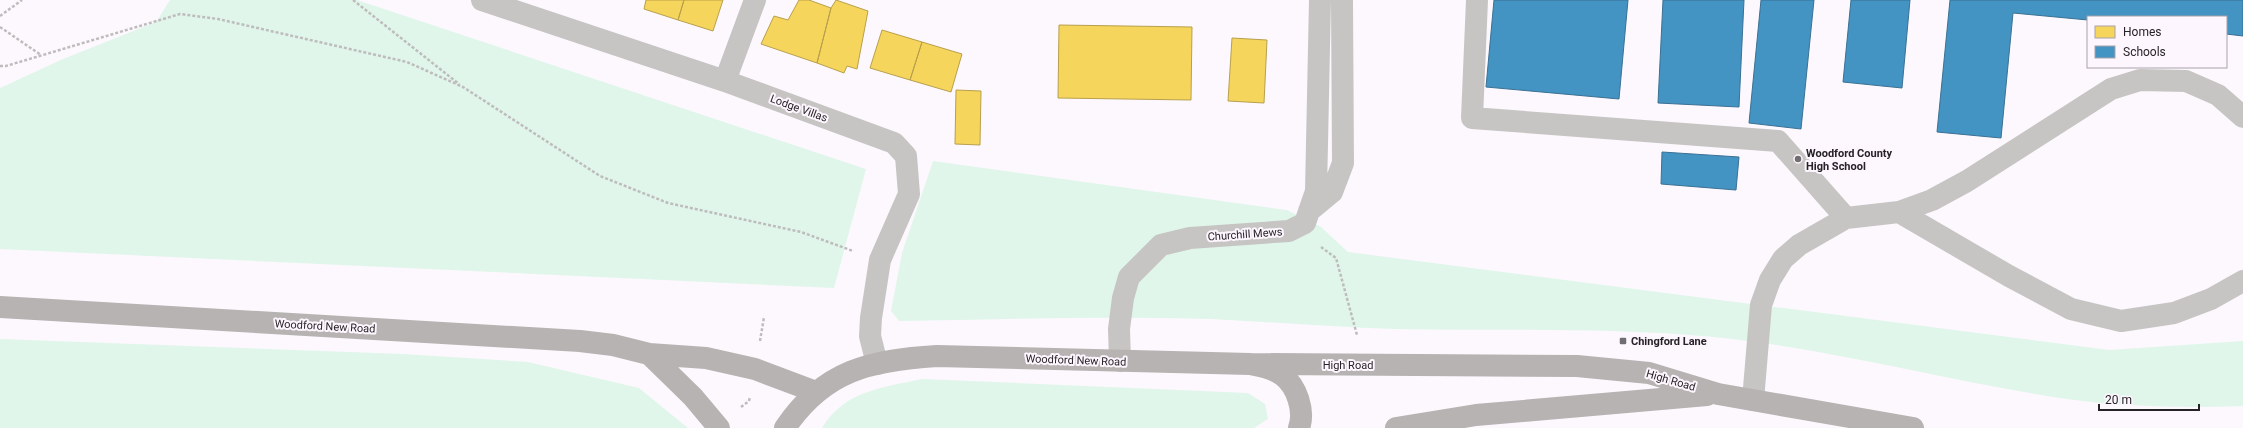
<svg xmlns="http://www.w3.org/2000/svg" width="2243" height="428" font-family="Roboto,sans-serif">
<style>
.green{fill:#e0f6eb}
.homes{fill:#f6d55c;stroke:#b8a04c}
.schools{fill:#4393c3;stroke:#3a7194}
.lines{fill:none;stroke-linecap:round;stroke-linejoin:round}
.path{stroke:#bebcbd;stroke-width:2.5;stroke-dasharray:3 2;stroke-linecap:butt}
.minor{stroke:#c7c5c4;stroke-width:22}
.major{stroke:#b6b3b2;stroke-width:22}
.poi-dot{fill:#716e71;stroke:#fef6ff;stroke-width:1.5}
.labels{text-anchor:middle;stroke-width:4;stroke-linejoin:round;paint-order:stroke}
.street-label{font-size:11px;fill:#262326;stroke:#fef6ff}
.poi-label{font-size:11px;font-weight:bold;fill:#262326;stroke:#fef6ff;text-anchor:start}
</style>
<rect width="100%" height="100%" fill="#fdf8fd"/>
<!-- green -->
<path class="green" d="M170,0H357L866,169L834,288L0,249V88L63,59L156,22Z
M933,161L1287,210L1321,227L1348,252L2109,350L2243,341V406C2186,408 2130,407 2074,400C1953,383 1835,349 1713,337C1607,327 1500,331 1394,329C1333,327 1272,322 1211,319C1107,316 1003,319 899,321L891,311L902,253Z
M0,339L403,354L528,362L639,388L688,428H0Z
M922,379L1248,393L1265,404L1268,419L1254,428H822C845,390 882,388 922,379Z"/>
<!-- homes -->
<path class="homes" d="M646,0H684L678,20L644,9Z
M684,0H723L713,31L678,20Z
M799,0H809L831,8L817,63L761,44L774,16L788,20Z
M836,0L868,11L857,69L847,66L844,73L817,63L831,8Z
M1059,25L1192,27L1191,100L1058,98Z
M882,30L922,42L910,80L870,68Z
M1232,38L1267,40L1264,103L1228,101Z
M922,42L962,54L951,92L910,80Z
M956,90L981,91L980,145L955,144Z"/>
<!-- schools -->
<path class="schools" d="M1494,0H1628L1619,99L1486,87Z
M1663,0H1744L1739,107L1658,103Z
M1761,0H1814L1801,129L1749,123Z
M1851,0H1910L1902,88L1843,82Z
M1950,0H2243V36L2226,34V17H2088V20L2013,13L2001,138L1937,132Z
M1662,152L1739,157L1736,190L1661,184Z"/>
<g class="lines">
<!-- path -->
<path class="path" d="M353,0L459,84
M0,16L22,0
M0,27L41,55
M0,66H6L180,14L218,19L407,62L463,87L600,176L668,203L801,232L853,251
M1321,247L1336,258L1357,335
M760,341L764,317
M741,407L749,401L750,397"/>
<!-- minor -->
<path class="minor" d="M482,0L725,81L894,143L906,156L909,194L880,260L871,318L870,336L877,364
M1477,0L1472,118L1778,141L1846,218
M725,81L755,0
M1309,211L1332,192L1343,163L1342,0
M1899,212L2009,276L2071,309L2121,321L2174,313L2211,299L2243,281
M1120,361L1119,329L1123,298L1129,277L1161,245L1190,238L1289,231L1305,223L1316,191L1320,0
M1753,400L1761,305L1770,280L1783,259L1799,245L1846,218L1899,212L1932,200L1967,181L2111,89L2140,80L2186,81L2218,95L2243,117"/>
<!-- major -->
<path class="major" d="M0,307L580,341L613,345L649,354L706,358L755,369L816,392
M649,354L693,397L719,428
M1250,364L1577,366L1649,373L1718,394L1913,428
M785,428C824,370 871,360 937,356L1250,364C1261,366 1273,368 1282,375C1297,386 1305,411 1299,428
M1396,428L1476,415L1707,395"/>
</g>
<!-- markers -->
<g class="poi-dot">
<circle cx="1798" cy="159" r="4"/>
<rect x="1619" y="337" width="8" height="8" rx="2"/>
</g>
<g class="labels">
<!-- street labels -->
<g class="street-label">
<text transform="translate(799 108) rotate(20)" y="4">Lodge Villas</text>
<text transform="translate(1245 234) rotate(-4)" y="4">Churchill Mews</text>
<text transform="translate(325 326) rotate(3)" y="4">Woodford New Road</text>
<text transform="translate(1076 360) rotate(2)" y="4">Woodford New Road</text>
<text x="1348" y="369">High Road</text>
<text transform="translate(1671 380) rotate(16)" y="4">High Road</text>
</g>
<!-- poi labels -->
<g class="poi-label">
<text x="1806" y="157">Woodford County<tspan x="1806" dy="13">High School</tspan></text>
<text x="1631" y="345">Chingford Lane</text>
</g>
</g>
<!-- legend -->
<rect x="2087" y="16" width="140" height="52" fill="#fef6ff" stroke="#a8a2a8"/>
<rect x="2095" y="26" width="20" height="12" fill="#f6d55c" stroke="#a8a2a8"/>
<text x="2123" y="36" font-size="12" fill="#262326">Homes</text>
<rect x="2095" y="46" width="20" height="12" fill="#4393c3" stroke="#a8a2a8"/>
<text x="2123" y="56" font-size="12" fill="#262326">Schools</text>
<!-- scale -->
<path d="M2099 404v6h100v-6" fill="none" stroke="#262326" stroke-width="2"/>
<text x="2105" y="404" font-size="12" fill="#262326" stroke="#fef6ff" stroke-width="3" paint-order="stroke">20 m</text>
</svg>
